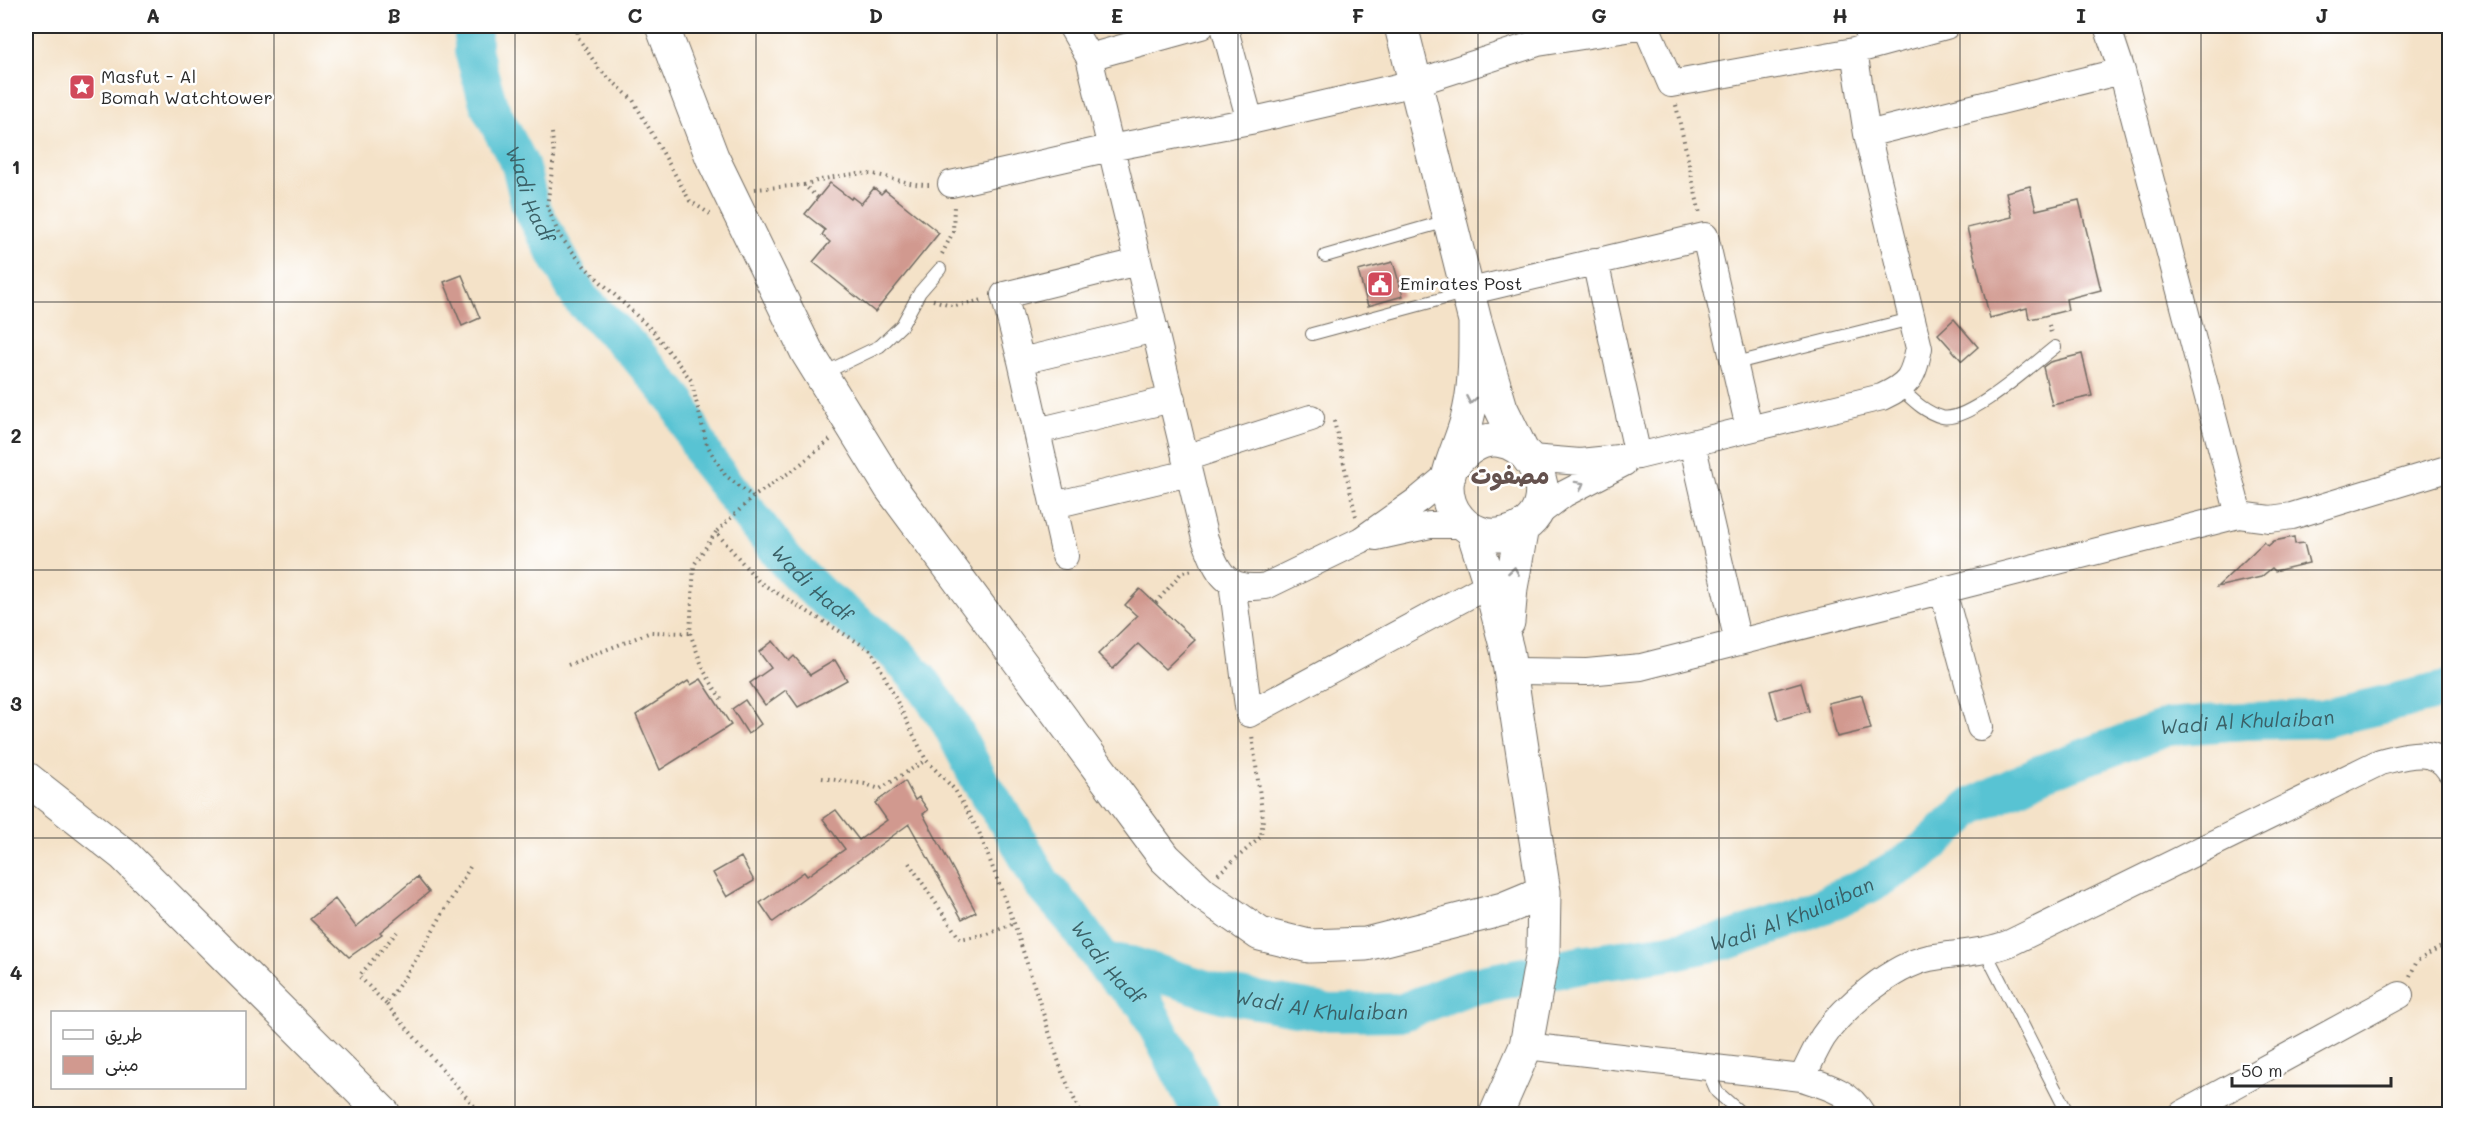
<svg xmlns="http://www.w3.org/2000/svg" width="2475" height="1140" font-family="Mali,'Playpen Sans Arabic',sans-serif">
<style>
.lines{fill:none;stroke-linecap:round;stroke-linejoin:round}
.river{stroke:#58c3d3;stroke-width:38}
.building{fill:#d1998f}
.lane-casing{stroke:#716b62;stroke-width:14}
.street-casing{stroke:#716b62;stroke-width:28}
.secondary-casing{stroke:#716b62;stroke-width:35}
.path{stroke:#716b62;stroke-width:4;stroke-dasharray:1.5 4.5;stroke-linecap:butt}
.lane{stroke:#fff;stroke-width:12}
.street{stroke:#fff;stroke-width:26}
.secondary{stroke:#fff;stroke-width:33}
.oneway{stroke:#a0a0a0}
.grid{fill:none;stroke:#2b2b2b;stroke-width:1.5;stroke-opacity:0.55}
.labels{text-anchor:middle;stroke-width:5;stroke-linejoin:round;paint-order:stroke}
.poi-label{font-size:18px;fill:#2b2b2b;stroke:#fff;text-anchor:start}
.water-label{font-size:20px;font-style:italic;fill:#3b6066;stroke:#fff}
.district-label{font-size:24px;font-weight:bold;fill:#65524e;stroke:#fff}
.neatline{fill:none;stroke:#2b2b2b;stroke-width:2}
.grid-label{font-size:20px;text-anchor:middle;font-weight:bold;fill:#2b2b2b}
</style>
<rect width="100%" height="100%" fill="#fff"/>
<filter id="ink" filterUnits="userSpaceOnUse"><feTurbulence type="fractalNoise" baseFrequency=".0167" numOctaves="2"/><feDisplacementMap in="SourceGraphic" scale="12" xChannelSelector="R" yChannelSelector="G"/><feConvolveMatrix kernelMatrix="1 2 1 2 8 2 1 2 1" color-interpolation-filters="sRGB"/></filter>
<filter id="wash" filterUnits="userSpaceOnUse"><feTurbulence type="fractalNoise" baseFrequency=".008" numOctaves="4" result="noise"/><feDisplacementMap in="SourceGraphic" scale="24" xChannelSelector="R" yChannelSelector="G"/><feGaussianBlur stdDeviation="1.35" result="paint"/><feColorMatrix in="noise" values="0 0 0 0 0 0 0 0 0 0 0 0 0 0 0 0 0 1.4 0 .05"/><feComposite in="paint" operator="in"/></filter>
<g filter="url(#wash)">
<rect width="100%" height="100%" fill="#f4e2c8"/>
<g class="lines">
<!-- river -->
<g class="river">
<path id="s1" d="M473,26V51L489,106L520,165L530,205L580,298L636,353L678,403L706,459L786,561L818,593L897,654L924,685L948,719L980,781L1013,831L1041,882L1072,918L1110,971L1145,1004L1202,1114"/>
<path id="s2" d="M1102,961L1131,965L1222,994L1330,1013L1403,1012L1467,987L1586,964L1670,952L1733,939L1804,914L1870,884L1919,855L1971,807L2042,773L2168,727L2244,721L2322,719L2450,689"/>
</g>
</g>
<g id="blocks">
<!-- building -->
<path class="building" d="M830,183L851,199L852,197L861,204L874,188L881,194L885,190L939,233L875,312L813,262L830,242L822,235L825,230L805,214Z
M2030,186L2036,210L2079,200L2101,290L2066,299L2068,310L2040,317L2029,319L2027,308L1990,318L1967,228L2012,217L2006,192Z
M1393,262L1403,296L1368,306L1358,271Z
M462,275L480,318L462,326L444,282Z
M1954,319L1978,347L1962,361L1938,334Z
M2082,354L2092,396L2052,405L2043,367L2050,362Z
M2294,537L2295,544L2304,543L2309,563L2275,571L2272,568L2261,577L2217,587L2264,542L2268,546L2274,541Z
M1140,589L1195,640L1165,669L1138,644L1113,669L1098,654L1137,616L1125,605Z
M773,641L789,661L794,656L810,675L835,660L847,680L798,707L786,690L765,705L750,683L771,668L759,652Z
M701,679L731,725L660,770L636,715L688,681L691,685Z
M1801,682L1809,711L1778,720L1770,691Z
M1862,695L1871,729L1837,737L1828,703Z
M745,700L761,724L748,734L732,709Z
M905,781L915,800L919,797L928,810L923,814L976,912L962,919L909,824L773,922L760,903L804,872L807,876L845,849L823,819L836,810L859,840L887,820L875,803Z
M741,857L754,881L727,897L713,873Z
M417,877L429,892L380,932L382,934L349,957L310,919L335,899L356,927Z"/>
</g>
</g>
<g filter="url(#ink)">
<use href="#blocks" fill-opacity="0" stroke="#716b62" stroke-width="1.5"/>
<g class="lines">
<defs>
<path id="lane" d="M1325,256L1447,221
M1312,334L1467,292
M1736,363L1911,319
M822,374L880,346L902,325L920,292L940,269
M1900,388C1913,400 1924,412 1942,417C1968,423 2033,364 2055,347
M1985,951L2068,1114
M1706,1067L1717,1092L1742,1114"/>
<path id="street" d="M1071,26L1089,57L1205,539C1218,573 1225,592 1266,586L1361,540L1419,499L1449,474
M1224,26L1250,121
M1646,26L1671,84L1854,51L1946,26
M1867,26L1871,46
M2107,26L2122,71L2239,515
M1854,51L1867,134
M1089,57L1201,26
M951,184L1110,148L1250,121L1415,83L1538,43L1646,26
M1595,261L1638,456
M1467,292L1705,236L1749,428
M1021,361L1004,295L1138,262
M1037,431L1172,399
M1692,443L1738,642
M1185,458L1311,418
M1531,458L1580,462L1638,456L1882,397C1910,384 1913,377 1919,348L1867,134L2122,71
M1054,505L1189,473
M1532,518L1564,494L1624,463
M1376,537L1430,525H1464
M1065,556L1021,361L1155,329
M1232,582L1249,714L1490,584
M1943,591L1980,727
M1509,671L1587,672L1641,667L2239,515L2270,519L2292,516L2450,468
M1526,1046L1802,1078C1826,1086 1849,1091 1862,1114
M1802,1078C1809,1064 1815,1050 1823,1037C1843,1007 1893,966 1929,958C1956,953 1984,953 2010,943L2380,762C2404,756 2435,745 2450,771
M2182,1114L2400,995"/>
<path id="secondary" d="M662,26L712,157L807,352L891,488L1165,858L1203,894L1260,934L1309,946L1366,944L1503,909L1544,892
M1401,26L1475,321L1501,408L1521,449
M1454,464C1513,388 1588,516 1504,534C1488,538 1470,532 1459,519C1451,510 1447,498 1447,486C1448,468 1462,440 1467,420C1476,387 1475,354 1475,321
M1473,531L1490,584L1507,650L1544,892L1543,952L1526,1046L1496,1114
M1508,622L1511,588L1522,527
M26,778L124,855L384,1114"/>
</defs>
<!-- lane casing -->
<use href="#lane" class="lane-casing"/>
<!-- street casing -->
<use href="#street" class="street-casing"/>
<!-- secondary casing -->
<use href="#secondary" class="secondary-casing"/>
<!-- path -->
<path class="path" d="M577,26L578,37L599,69L633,100L690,201L710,214
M1676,105L1700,214
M552,133L554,157L547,206L559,235L585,267L653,331L691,380L707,445L725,475L753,497
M804,185C824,178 856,171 878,175C896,179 910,185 929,185
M755,189L804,185L818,198
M942,254L953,232L954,205
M933,300L955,306L983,300
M2049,325L2051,333
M1334,421L1356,516
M830,440L796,468L753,497L716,532L759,582L872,651L926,760L955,790L979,832L1014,923L1062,1072L1081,1114
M716,532L694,565L690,633L704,671L721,699
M1156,603L1182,572L1194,570
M568,665L651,632L690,633
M822,778L865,784L880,789L926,760
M909,863L960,939L988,934L1014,923
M470,867L412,966L386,1004L481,1114
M1218,874L1261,837L1263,819L1252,735
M2410,976L2417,961L2450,942
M386,1004L359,976L397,932"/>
<!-- lane -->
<use href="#lane" class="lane"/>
<!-- street -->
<use href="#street" class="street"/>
<!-- secondary -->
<use href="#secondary" class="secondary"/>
</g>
<!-- one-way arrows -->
<defs><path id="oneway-chevron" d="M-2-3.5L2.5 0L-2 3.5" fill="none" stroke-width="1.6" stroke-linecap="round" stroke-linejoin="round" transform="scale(1.5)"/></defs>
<g class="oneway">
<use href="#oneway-chevron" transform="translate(1471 400) rotate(100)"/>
<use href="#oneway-chevron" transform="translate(1580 485) rotate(-29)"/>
<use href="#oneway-chevron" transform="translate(1514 571) rotate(-81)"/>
</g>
</g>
<!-- grid -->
<path class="grid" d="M274,26V1114M515,26V1114M756,26V1114M997,26V1114M1238,26V1114M1478,26V1114M1719,26V1114M1960,26V1114M2201,26V1114M26,302H2450M26,570H2450M26,838H2450"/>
<!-- icons -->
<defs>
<symbol id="sight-square" viewBox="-11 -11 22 22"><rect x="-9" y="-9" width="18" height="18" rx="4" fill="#d1495b" stroke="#fff"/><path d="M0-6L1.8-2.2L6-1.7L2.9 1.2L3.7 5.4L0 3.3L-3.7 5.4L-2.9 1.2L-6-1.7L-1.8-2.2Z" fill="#fff"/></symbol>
<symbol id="civic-square" viewBox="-11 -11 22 22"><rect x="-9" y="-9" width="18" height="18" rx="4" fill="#d1495b" stroke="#fff"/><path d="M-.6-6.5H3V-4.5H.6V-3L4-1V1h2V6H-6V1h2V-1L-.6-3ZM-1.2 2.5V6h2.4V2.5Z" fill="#fff"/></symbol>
</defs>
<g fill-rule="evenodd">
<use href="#sight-square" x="67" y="72" width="30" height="30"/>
<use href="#civic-square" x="1365" y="269" width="30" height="30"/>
</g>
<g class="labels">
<!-- poi labels -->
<g class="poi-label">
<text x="101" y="83">Masfut - Al<tspan x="101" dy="21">Bomah Watchtower</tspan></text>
<text x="1400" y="290">Emirates Post</text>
</g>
<!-- water labels -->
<g class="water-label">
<text dy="7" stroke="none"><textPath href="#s1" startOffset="180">Wadi Hadf</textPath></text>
<text dy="7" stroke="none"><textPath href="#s1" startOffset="666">Wadi Hadf</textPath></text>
<text dy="7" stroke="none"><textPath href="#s2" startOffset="1214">Wadi Al Khulaiban</textPath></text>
<text dy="7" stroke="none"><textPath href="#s2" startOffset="710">Wadi Al Khulaiban</textPath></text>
<text dy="7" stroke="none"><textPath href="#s1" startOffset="1152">Wadi Hadf</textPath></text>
<text dy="7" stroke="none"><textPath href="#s2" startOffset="225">Wadi Al Khulaiban</textPath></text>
</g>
<!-- district labels -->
<g class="district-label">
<text x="1510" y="484">مصفوت</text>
</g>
</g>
<!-- margin -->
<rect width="2475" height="1140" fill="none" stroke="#fff" stroke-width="66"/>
<!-- legend -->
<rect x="51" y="1011" width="195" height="78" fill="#ffffff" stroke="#aaaaaa" stroke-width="1.5"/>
<rect x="63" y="1030" width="30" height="9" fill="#ffffff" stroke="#aaaaaa" stroke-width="1.5"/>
<text x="105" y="1041" font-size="18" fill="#2b2b2b">طريق</text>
<rect x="63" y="1056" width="30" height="18" fill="#d1998f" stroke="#aaaaaa" stroke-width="1.5"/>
<text x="105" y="1071" font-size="18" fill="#2b2b2b">مبنى</text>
<!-- scale -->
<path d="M2232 1077v9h159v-9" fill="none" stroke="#2b2b2b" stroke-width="3"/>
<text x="2241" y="1077" font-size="18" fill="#2b2b2b" stroke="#ffffff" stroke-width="4.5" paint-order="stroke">50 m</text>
<rect x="33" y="33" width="2409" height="1074" class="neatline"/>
<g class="grid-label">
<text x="153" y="23">A</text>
<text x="394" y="23">B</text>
<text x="635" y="23">C</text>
<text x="876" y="23">D</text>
<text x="1117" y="23">E</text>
<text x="1358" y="23">F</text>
<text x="1599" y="23">G</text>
<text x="1840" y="23">H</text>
<text x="2081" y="23">I</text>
<text x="2322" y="23">J</text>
<text x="16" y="174">1</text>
<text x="16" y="443">2</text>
<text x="16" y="711">3</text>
<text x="16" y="980">4</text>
</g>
</svg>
